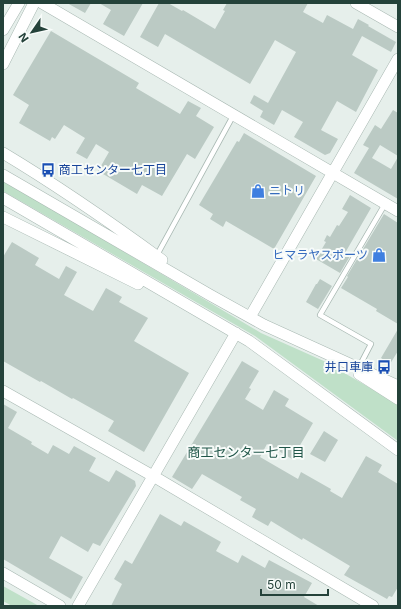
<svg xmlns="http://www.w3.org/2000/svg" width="401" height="609" font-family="Inter,'Noto Sans JP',sans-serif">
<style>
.green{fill:#bfe0c8}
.building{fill:#bbcac4}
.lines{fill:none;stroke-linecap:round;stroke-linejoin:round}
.service-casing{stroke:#a8b8b2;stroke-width:6}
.tertiary-casing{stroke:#a8b8b2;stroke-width:12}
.service{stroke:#fff;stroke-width:4.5}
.tertiary{stroke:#fff;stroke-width:11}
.labels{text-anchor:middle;stroke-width:4;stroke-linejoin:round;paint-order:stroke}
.transit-label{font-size:12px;fill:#164399;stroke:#f7fbf9;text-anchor:start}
.shop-label{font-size:12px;fill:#366cbe;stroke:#f7fbf9;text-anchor:start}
.neighbourhood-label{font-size:13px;fill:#1f5548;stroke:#f7fbf9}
</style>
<rect width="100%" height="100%" fill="#e6efeb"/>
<!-- green -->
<path class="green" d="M3,180L261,333L335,366L334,367L396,403L398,405V441L255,336L3,191Z
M3,586L39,606H12L3,601Z"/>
<!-- building -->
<path class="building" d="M67,3H91L85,13Z
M99,3H143L124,36L103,24L111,10Z
M159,3H168L182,11L183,10L215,29L225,11L223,10L227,3H308L303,12L323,23L327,15L353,29L358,19L369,25L368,26L396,42L391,52L362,36L352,55L378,70L356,112L337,101L321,130L338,139L330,153L325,155L294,137L303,122L282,110L274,125L260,117L263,111L250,103L254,95L268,103L296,52L275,40L250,84L165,34L158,47L140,37Z
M51,31L139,83L136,88L180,114L188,101L201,108L196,116L214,127L195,159L187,154L162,196L142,185L137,194L98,171L109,152L96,144L87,159L76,153L85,138L64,125L55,139L52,137L50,141L19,123L29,105L13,95Z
M393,110L398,113V156L380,145L372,158L391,169L398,157V199L354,173L369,148L363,145L375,125L381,129Z
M244,133L316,176L274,249L226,221L223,227L210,219L213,214L199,205L237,141L239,142Z
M350,195L371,208L345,253L350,256L340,273L316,259L326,242L324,241L327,235L330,237L337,225L339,226L348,212L342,209Z
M384,214L398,223V324L376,311L377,309L341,288L348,277L347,276Z
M12,242L39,258L35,265L59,279L66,266L77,272L64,295L93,311L106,288L122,297L119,302L148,318L134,341L189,373L144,452L108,431L114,421L73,398L72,399L41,381L40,382L3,361V257Z
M320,279L332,286L318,309L306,302L316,284H317Z
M398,329V351L390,364L381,358Z
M242,361L259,371L249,388L251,389L245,399L263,410L274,390L289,399L285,406L313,423L292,459L267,444L260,457L298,479L301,472L331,489L330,491L342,498L366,456L382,465L378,472L398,484V587L392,597L389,596L387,599L344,575L350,566L303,538L302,540L271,521L268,526L252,517L256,509L240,500L242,497L202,474L192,489L172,477Z
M3,404L17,412L8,428L32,442L31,444L48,454L53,445L69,454L74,446L96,458L89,471L109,482L116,470L135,481L136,486L100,546L93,543L88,552L61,536L49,558L83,577L71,599L3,559Z
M324,431L338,440L325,462L310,454Z
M160,514L181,526L184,521L221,542L216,551L238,563L242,555L265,568L269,560L312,583L304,597L319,606H111L122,584L114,579L125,560L132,564Z"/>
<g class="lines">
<defs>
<path id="service" d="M157,255L233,116
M359,367L371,344L320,315L385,204"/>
<path id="tertiary" d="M42,3L398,211
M356,3L398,27
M3,30L19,3
M3,64L34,3
M3,153C58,186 110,222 162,260
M3,175L210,295L264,325L398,386
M3,198L249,341L398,450
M3,217L138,284
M250,317L398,59
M359,374L398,399
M3,391L153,476L373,606
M3,573L60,606
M78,606L236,333"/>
</defs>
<!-- service casing -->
<use href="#service" class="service-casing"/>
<!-- tertiary casing -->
<use href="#tertiary" class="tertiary-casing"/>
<!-- service -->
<use href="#service" class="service"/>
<!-- tertiary -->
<use href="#tertiary" class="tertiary"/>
</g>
<!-- icons -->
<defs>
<symbol id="bus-bare" viewBox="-9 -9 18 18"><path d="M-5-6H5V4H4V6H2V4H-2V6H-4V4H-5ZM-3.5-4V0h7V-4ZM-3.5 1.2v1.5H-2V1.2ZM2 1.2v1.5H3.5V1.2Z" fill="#1a4fb4" stroke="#f7fbf9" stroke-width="2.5" paint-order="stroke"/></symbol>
<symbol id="shop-bare" viewBox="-9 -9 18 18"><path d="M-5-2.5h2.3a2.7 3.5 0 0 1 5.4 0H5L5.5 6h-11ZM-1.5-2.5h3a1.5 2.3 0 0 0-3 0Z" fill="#3f7fe0" stroke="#f7fbf9" stroke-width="2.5" paint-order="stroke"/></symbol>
</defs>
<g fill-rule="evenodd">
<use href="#bus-bare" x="38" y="160" width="20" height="20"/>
<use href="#shop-bare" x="248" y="181" width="20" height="20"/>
<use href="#shop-bare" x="369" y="245" width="20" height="20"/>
<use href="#bus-bare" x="374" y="357" width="20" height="20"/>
</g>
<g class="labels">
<!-- transit labels -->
<g class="transit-label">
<text x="59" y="174">商工センター七丁目</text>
<text x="373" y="371" text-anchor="end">井口車庫</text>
</g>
<!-- shop labels -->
<g class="shop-label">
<text x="269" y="195">ニトリ</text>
<text x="368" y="259" text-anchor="end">ヒマラヤスポーツ</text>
</g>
<!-- neighbourhood labels -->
<g class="neighbourhood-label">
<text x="246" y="457">商工センター七丁目</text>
</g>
</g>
<!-- border -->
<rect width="401" height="609" fill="none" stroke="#24423a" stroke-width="8"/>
<!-- north arrow -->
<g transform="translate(32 32) rotate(236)" stroke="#f7fbf9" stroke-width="3" paint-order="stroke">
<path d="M0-3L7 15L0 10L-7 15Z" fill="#24423a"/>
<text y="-6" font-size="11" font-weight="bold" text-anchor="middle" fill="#24423a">N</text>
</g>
<!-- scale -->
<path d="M261 589v6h67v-6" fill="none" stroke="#24423a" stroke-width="2"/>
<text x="267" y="589" font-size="12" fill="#24423a" stroke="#f7fbf9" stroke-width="3" paint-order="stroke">50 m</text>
</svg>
